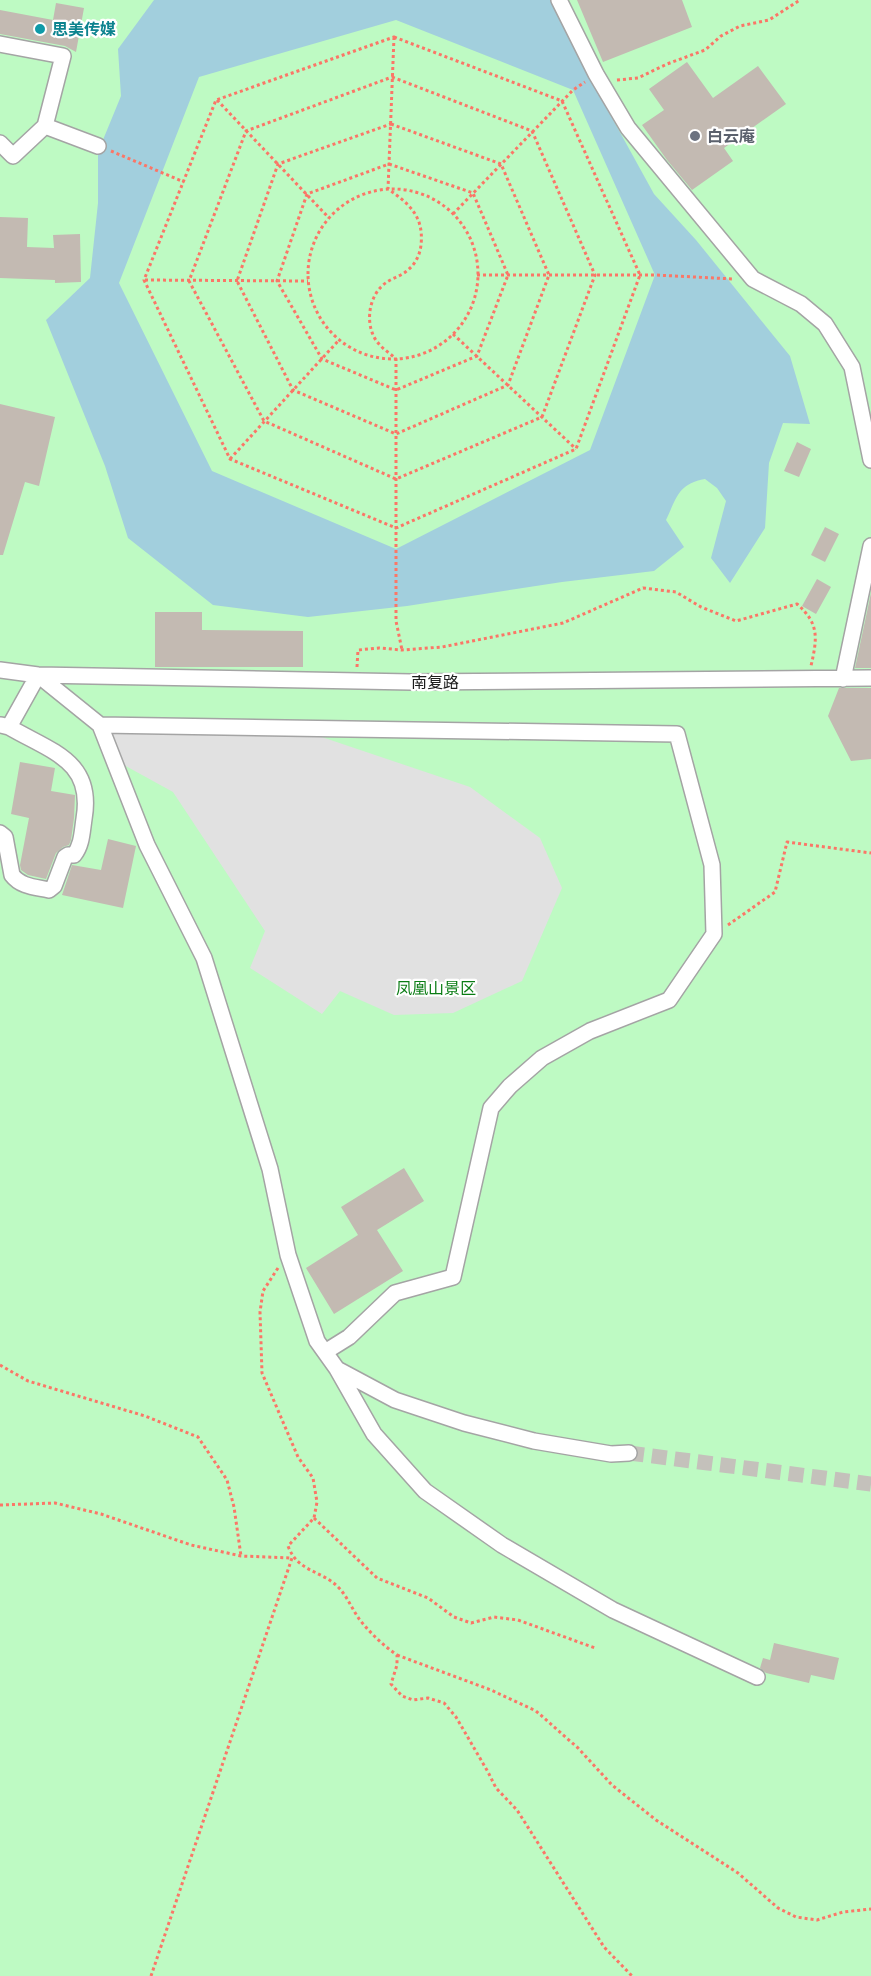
<svg xmlns="http://www.w3.org/2000/svg" width="871" height="1976" font-family="'Titillium Web','Noto Sans SC',sans-serif">
<style>
.park{fill:#befac3}
.parking{fill:#e1e1e1}
.water{fill:#a2cfdd;fill-rule:evenodd}
.building{fill:#c3bab2}
.lines{fill:none;stroke-linecap:round;stroke-linejoin:round}
.minor-tunnel{stroke:#c4c1bb;stroke-width:15;stroke-dasharray:15 8;stroke-linecap:butt}
.minor-casing{stroke:#a4a4a4;stroke-width:18}
.path{stroke:#fb7667;stroke-width:3;stroke-dasharray:3 3;stroke-linecap:butt}
.minor{stroke:#fff;stroke-width:15}
.culture-dot{fill:#0f9aa8;stroke:#fff;stroke-width:2}
.worship-dot{fill:#6b7280;stroke:#fff;stroke-width:2}
.labels{text-anchor:middle;stroke-width:4.5;stroke-linejoin:round;paint-order:stroke}
.culture-label{font-size:16px;font-weight:bold;fill:#0d838f;stroke:#fff;text-anchor:start}
.worship-label{font-size:16px;font-weight:bold;fill:#5b616d;stroke:#fff;text-anchor:start}
.street-label{font-size:16px;fill:#1d1d1d;stroke:#fff}
.park-label{font-size:16px;fill:#0a7c14;stroke:#fff}
</style>
<rect width="100%" height="100%" fill="#eeeae2"/>
<!-- park -->
<path class="park" d="M0,0H871V1976H0Z"/>
<!-- parking -->
<path class="parking" d="M100,725L295,728L470,787L540,838L562,888L522,981L453,1013L394,1015L340,991L322,1014L250,968L265,931L173,792L113,759Z"/>
<!-- water -->
<path class="water" d="M154,0H552L579,58L654,194L696,240L790,356L810,424L783,423L769,463L765,528L730,583L711,558L726,501L717,488L705,479C678,484 677,497 666,520L684,547L654,571L562,582L407,606L308,617L213,605L128,538L105,466L46,320L90,278L98,203V152L121,96L118,49ZM396,20L573,90L655,275L590,450L396,549L212,471L119,283L199,77Z"/>
<!-- building -->
<path class="building" d="M577,0H682L692,27L603,62Z
M56,3L84,8L76,52L65,46L0,34V10L53,20Z
M687,62L713,98L758,66L786,104L724,148L733,161L692,190L667,160L642,125L664,110L649,89Z
M0,217L28,218L27,247L54,248L53,235L80,234L81,282L55,283V280L0,278Z
M0,404L55,417L39,486L25,482L3,555H0Z
M797,442L811,449L799,477L784,471Z
M825,527L839,534L825,562L811,555Z
M817,579L831,587L816,614L802,606Z
M871,593V668H855Z
M155,612H202V630L303,631V667H155Z
M839,688H871V759L851,761L828,716Z
M20,762L55,768L51,791L75,795L74,818L71,840L69,845L63,847L56,853L46,879L28,875L21,870L20,865L29,818L11,814Z
M108,839L136,846L123,908L62,895L72,865L101,870Z
M404,1168L424,1201L377,1230L403,1271L334,1314L306,1268L358,1235L341,1207Z
M774,1643L839,1658L834,1680L811,1675L809,1683L766,1673L760,1668L763,1658L770,1660Z"/>
<g class="lines">
<!-- minor-tunnel -->
<path class="minor-tunnel" d="M629,1453L871,1484"/>
<defs>
<path id="minor" d="M559,0L596,74L628,128L753,279L801,304L825,324L852,367L871,460
M0,44L63,56L45,126L98,146
M0,143L13,156L45,126
M0,670L38,675L411,682L871,678
M843,679L871,546
M100,725L677,734L712,865L714,934L669,1000L590,1031L542,1058L510,1086L491,1108L453,1277L395,1293L349,1337L325,1352
M9,727L38,675L100,725L147,845L204,958L270,1169L288,1255L317,1341L337,1369L395,1400L464,1423L534,1441L611,1454L629,1453
M0,833L5,837L12,875C21,887 36,887 49,890L54,886L65,857L68,855H74C82,845 82,832 84,819C94,761 52,752 9,727L1,725
M337,1369L374,1434L425,1491L502,1545L613,1610L757,1677"/>
</defs>
<!-- minor casing -->
<use href="#minor" class="minor-casing"/>
<!-- path -->
<path class="path" d="M394,37L562,101L640,275L576,449L396,528L230,459L144,280L216,100Z
M394,37L388,189C410,204 424,217 421,245C420,254 416,263 409,269C401,277 390,278 382,286C367,300 365,329 379,344C384,350 391,354 396,359V621L402,650
M392,77L532,131L595,275L542,417L396,479L264,421L189,281L246,131Z
M617,80L638,78L667,64L705,50L721,36L740,26L769,20L800,0
M217,100L329,218
M391,124L501,164L549,275L508,385L396,434L293,390L237,281L278,164Z
M111,151L184,182
M389,164L473,193L508,275L477,356L396,390L322,359L277,281L307,194Z
M308 274a85 85 0 1 1 170 0a85 85 0 1 1-170 0Z
M453,214L573,90L585,82
M477,275H655L734,279
M145,280L308,281
M453,334L576,449
M230,459L339,340
M357,667L358,650L379,648L402,650L442,647L563,623L643,588L676,592L701,607L736,621L797,604C820,624 817,639 811,666
M728,925L775,892L787,842L871,853
M278,1268L263,1291L260,1312L262,1373L298,1457L313,1478L317,1502L314,1518L288,1546C298,1573 323,1570 340,1589C348,1598 353,1611 360,1620C371,1634 383,1645 397,1655V1665L391,1684L402,1696L413,1700L428,1698L444,1703L456,1717L488,1772L496,1788L517,1810L604,1947L632,1976
M0,1365L28,1381L145,1416L198,1437L227,1480L234,1507L241,1556
M0,1505L55,1503L101,1514L191,1545L241,1556L292,1558L151,1976
M314,1518L377,1578L428,1598L454,1617L471,1623L494,1617L518,1620L595,1648
M397,1655L491,1690L536,1711L578,1748L612,1785L656,1820L738,1873L778,1908L796,1917L817,1920L843,1912L871,1909"/>
<!-- minor -->
<use href="#minor" class="minor"/>
</g>
<!-- markers -->
<circle class="culture-dot" cx="40" cy="29" r="6"/>
<circle class="worship-dot" cx="695" cy="136" r="6"/>
<g class="labels">
<!-- culture labels -->
<g class="culture-label">
<text x="52" y="35">思美传媒</text>
</g>
<!-- worship labels -->
<g class="worship-label">
<text x="707" y="142">白云庵</text>
</g>
<!-- street labels -->
<g class="street-label">
<text x="435" y="688">南复路</text>
</g>
<!-- park labels -->
<g class="park-label">
<text x="436" y="994">凤凰山景区</text>
</g>
</g>
</svg>
